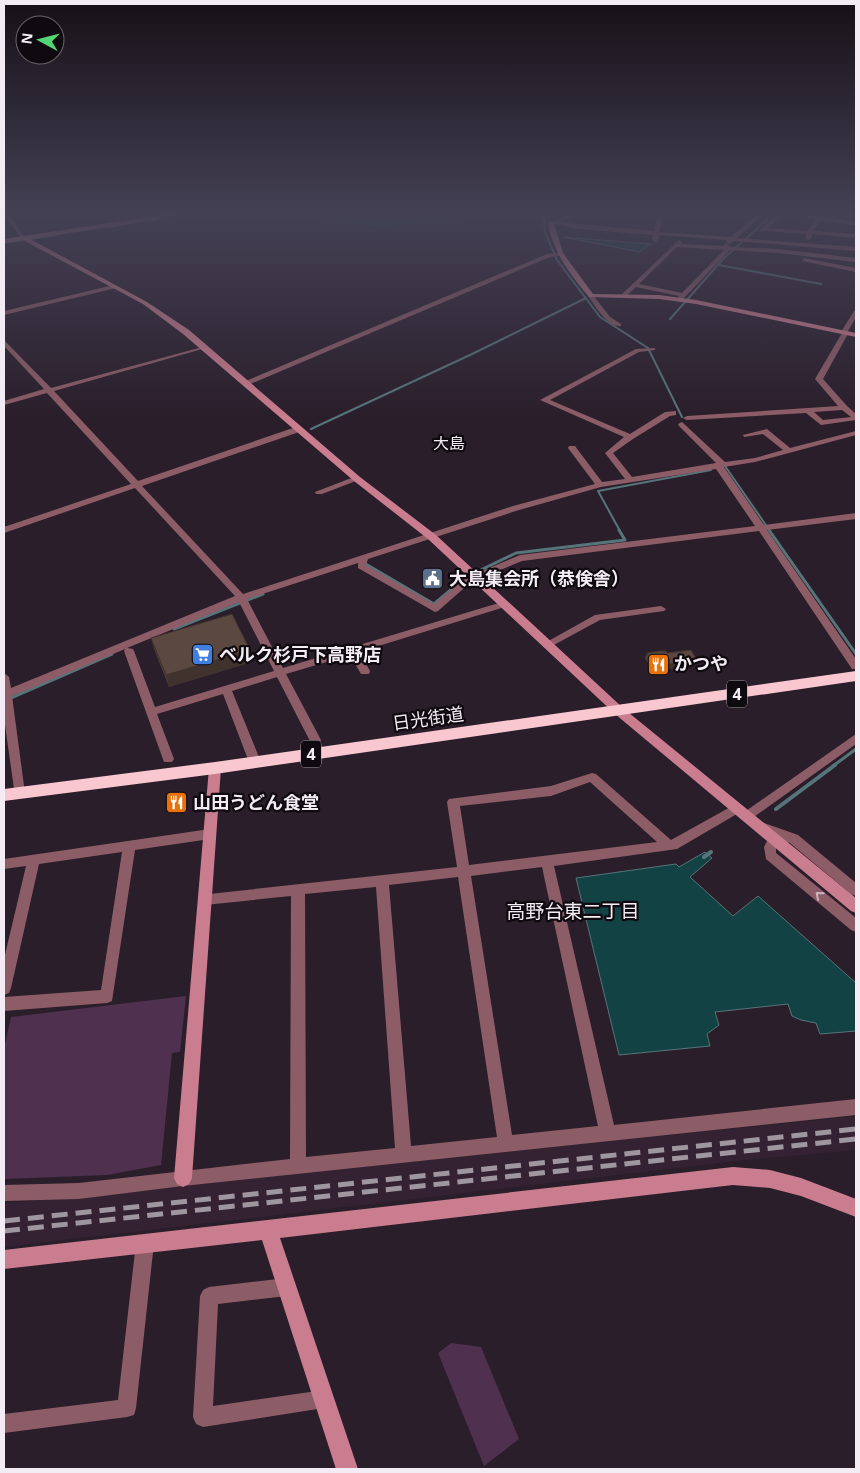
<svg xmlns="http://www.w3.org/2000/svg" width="860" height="1473" font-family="'Open Sans','Noto Sans JP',sans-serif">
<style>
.built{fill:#342233}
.green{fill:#4f314f}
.water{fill:#134245;stroke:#56757a}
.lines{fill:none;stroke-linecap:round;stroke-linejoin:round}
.stream-far2{stroke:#56757a;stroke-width:2}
.stream-far1{stroke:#56757a;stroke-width:3}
.stream{stroke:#56757a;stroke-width:4}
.river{fill:#134245;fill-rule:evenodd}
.street{fill:#8d5d67;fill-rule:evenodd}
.secondary{fill:#ca7d8e;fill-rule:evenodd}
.highway{fill:#f8c7d0;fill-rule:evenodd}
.rail{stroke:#9f969f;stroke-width:5;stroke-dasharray:16 8;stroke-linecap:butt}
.wall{fill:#4e3e37}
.shaded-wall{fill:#40322d}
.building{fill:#5b4840;stroke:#40322d}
.oneway{stroke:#cbb3bc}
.labels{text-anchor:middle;stroke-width:4.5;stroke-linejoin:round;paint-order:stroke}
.far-quarter-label{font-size:16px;fill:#f4ecf4;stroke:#0f0a0f}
.shield{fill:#0f0a0f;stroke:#afa8af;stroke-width:1}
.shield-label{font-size:16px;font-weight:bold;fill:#f4ecf4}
.poi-label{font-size:18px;font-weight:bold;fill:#f4ecf4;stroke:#0f0a0f;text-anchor:start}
.street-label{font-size:18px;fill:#f4ecf4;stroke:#0f0a0f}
.neighbourhood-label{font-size:19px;fill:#f4ecf4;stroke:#0f0a0f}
</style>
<rect width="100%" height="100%" fill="#2a1e2a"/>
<!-- built -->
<path class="built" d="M856,1116V1150L745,1160L4,1247V1203L115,1195L222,1181Z"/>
<!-- green -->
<path class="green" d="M186,996L180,1052L172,1053L161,1165L107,1175L4,1179V1048L11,1017Z
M451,1343L481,1347L519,1439L484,1466L438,1353Z"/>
<!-- water -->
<path class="water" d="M563,237L650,244L652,245H648L640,252Z
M705,852L712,858L690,877L733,916L758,896L856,983V1031L820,1034L816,1023L801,1020L792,1016L788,1004L715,1012L719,1025L707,1034L710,1046L619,1055L576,878L676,864L679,867Z"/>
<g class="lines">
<!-- stream-far2 -->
<path class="stream-far2" d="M544,212L545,232L557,260L600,317L648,348L682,417
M148,221L190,212
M108,227L127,224
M4,243L57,235
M719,265L821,284
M670,319L724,258L776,212
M311,429L470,355L586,298
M725,466L770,531
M620,531L598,491L711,470"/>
<!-- stream-far1 -->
<path class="stream-far1" d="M769,530L856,654
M364,563L434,604L466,577L516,553L625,540L619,530
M174,629L263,594
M4,703L13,697L112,654
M833,766L856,749"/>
<!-- stream -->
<path class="stream" d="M776,809L835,765
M704,857L711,852"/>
<!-- river -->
<path class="river" d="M311,212C336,212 360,221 385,222C415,222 444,212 475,212L470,215C425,224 382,232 337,221C329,219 318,217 311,212Z"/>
<!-- street -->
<path class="street" d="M4,212H7L26,239H22L4,215Z
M577,212H585L558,222L654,231L658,212H664L659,232L731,237L760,212H766L737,238L856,247V251L733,241L729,244L726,242L727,240L659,235L658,240L655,242L652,240L653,235L579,229L548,223Z
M779,212H794L819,216L823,213L826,215L824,217L856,222V226L821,220L813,231L856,234V238L812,234V238L809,240L806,238V234L765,231L760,232V230ZM783,213L784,214L816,219L807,231L769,228Z
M679,240L682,242L681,244L724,246L726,243L731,247L778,249L856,258V262L778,253L730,250L681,301L676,300L679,296L636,287L625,297H621V295ZM677,247L724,250L682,293L639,284Z
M547,254L560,253L563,255L550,257L248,385L241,383Z
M804,258L856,268V272L802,261Z
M114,285L116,286V288L4,315V311Z
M589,295H593L610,317L621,324V326C607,327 596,307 588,296Z
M856,310V317L848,331L849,332L823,379L847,406L856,414V420L821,425L806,413L687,420L683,418L687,416L838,406L815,379L842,333L841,332L854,311ZM842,410L851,417L823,420L814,412Z
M4,340L51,388L206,346V348L54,391L138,481L296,427H302V431L142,486L243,594L513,506L595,484L568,448L569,446H575L602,482L625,479L605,453L624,437L540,400L636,349L655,348V350L639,352L550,400L630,434L665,412L676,411V415L670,416L633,439L613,453L632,477L716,463L679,426L678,424L682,422L725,462L755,458L783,450L763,434L744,437L743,435L767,429L790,448L856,431V435L755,462L724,467L764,525L856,513V519L767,530L856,659V669H852L759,531L522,561L471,582L438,611L435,612L358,568V563L247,599L283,668L502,602L505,601L510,604L508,606L359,652L370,671L369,674H361L350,655L286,674L321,740L319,743H311L277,677L232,691L261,762L259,765H251L249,762L223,694L157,714L174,759L172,762H164L124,651L125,649L12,696L25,793L23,796H15L4,718V673L9,677L11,688L235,596L135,488L4,533V527L131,484L47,393L4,405V401L44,389L4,346ZM716,469L755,526L520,555L465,578L434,604L366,565L368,559L519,510L601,487ZM239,602L274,671L155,707L134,651L133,649L127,648Z
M354,477H357L361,479L322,494H316L315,492Z
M661,606L666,609L664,611L600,620L552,646H544L543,644L595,615Z
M856,734V744L751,819L747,821L743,819L741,816L743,813Z
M592,773L596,774L671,840L734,805H742L744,808L742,811L677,849L554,866L614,1125L856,1099V1115L183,1186L79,1199L4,1201V1185L79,1183L290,1159L291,896L205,905L200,903L198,899L200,895L457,867L447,802L449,799L551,786ZM590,782L657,842L469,865L460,806L551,796ZM542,867L598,1126L512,1135L471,876ZM458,877L497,1137L411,1146L389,885ZM376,887L395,1148L306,1157L305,894Z
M761,822L798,835L856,883V896L851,894L790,843L780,839L776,847V853L856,918V932L851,930L766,859L764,847L770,835L757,830L755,827L757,824Z
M210,829L214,830L216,834L214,838L210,839L135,850L112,1001L107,1003L4,1011V997L101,990L122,852L39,864L11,988L9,993L4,995V959L26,866L4,869V859Z
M145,1234L151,1237L154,1243L136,1408L134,1415L127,1417L4,1433V1414L118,1400L136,1243L139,1237Z
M287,1278L293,1281L296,1287L293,1293L287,1296L218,1304L213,1406L324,1390L331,1392L333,1399L331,1406L324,1408L203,1427L196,1424L193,1417L200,1296L203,1290L209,1287Z"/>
<!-- secondary -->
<path class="secondary" d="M171,212H183L143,222L30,239L147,302L189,330L360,477L436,535L623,708L856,898V913L851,911L615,714L428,539L354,481L183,334L143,304L23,240L4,243V239L143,218Z
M551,221L554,223L563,253L593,294L659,295L696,300L856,333V337L696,304L659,299L589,297C570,274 553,253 548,223Z
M215,763L220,765L221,768L192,1178L189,1184L183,1187L177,1184L174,1178L209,768L210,765Z
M733,1167L770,1170L801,1178L856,1199V1217L801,1196L770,1188L733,1185L280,1238L358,1469H336L262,1240L4,1269V1250Z"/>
<!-- highway -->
<path class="highway" d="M856,671V681L215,774L4,801V789L215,762Z"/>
<!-- rail -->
<path class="rail" d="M4,1221L856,1129
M4,1231L856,1139"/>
</g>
<!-- wall -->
<path class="wall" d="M151,638L252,662L169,687L154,649Z
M647,653H667L697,660L695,665L655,671L651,669L645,658Z"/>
<!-- shaded-wall -->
<path class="shaded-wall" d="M250,650L252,662L169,687L166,675Z
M697,660L695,665L655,671L656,666Z"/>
<!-- building -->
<path class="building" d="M232,614L250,650L166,675L151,638Z
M691,650L697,660L656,666L653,664L647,653L659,651H666L667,653Z"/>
<!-- one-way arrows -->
<defs><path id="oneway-chevron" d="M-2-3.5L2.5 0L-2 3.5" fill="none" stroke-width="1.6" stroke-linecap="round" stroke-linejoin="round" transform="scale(1.25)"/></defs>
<use class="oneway" href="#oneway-chevron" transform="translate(819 895) rotate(-140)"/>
<!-- sky -->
<linearGradient id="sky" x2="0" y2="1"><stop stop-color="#171017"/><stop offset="0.51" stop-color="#444155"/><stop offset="1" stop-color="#444155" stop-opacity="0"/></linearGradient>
<rect width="860" height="418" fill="url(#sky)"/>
<!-- icons -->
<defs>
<symbol id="civic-square" viewBox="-11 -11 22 22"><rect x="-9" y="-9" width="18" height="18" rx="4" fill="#5c6f8a" stroke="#0f0a0f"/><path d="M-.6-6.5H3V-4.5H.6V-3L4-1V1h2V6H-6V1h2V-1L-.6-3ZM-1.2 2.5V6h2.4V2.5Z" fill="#fff"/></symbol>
<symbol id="supermarket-square" viewBox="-11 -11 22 22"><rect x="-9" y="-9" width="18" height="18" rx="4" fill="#3f7fe0" stroke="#0f0a0f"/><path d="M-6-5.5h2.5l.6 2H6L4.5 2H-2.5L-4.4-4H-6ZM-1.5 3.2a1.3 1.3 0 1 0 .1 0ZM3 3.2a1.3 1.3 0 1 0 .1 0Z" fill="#fff"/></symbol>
<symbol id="restaurant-square" viewBox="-11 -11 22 22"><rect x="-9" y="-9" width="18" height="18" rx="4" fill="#e8710a" stroke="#0f0a0f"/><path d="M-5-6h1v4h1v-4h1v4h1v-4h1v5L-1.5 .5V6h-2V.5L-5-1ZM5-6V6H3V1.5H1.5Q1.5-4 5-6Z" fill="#fff"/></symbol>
</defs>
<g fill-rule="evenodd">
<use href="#civic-square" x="420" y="566" width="25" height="25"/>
<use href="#supermarket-square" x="190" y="642" width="25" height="25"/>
<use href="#restaurant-square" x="646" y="652" width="25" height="25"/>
<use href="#restaurant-square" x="164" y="790" width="25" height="25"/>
</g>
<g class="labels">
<!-- far-quarter labels -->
<g class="far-quarter-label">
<text x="449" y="449">大島</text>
</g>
<!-- shield labels -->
<g class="shield">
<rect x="727" y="680.5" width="20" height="27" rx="4"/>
<rect x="301" y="740.5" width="20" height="27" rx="4"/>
</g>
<g class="shield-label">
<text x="737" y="700">4</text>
<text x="311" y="760">4</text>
</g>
<!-- poi labels -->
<g class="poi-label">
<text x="449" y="585">大島集会所（恭倹舎）</text>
<text x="219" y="661">ベルク杉戸下高野店</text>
<text x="674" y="670">かつや</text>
<text x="193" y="809">山田うどん食堂</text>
</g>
<!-- street labels -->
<g class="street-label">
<text transform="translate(428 719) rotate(-8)" y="6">日光街道</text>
</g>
<!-- neighbourhood labels -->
<g class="neighbourhood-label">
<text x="573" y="918">高野台東二丁目</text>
</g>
</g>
<!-- border -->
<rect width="860" height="1473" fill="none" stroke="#f4ecf4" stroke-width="10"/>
<!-- north arrow -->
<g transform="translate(40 40) rotate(277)"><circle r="24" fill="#0f0a0f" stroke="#6b646b"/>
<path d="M0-4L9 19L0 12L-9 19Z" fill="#52d673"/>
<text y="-8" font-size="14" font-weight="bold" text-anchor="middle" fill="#f4ecf4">N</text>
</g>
</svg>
